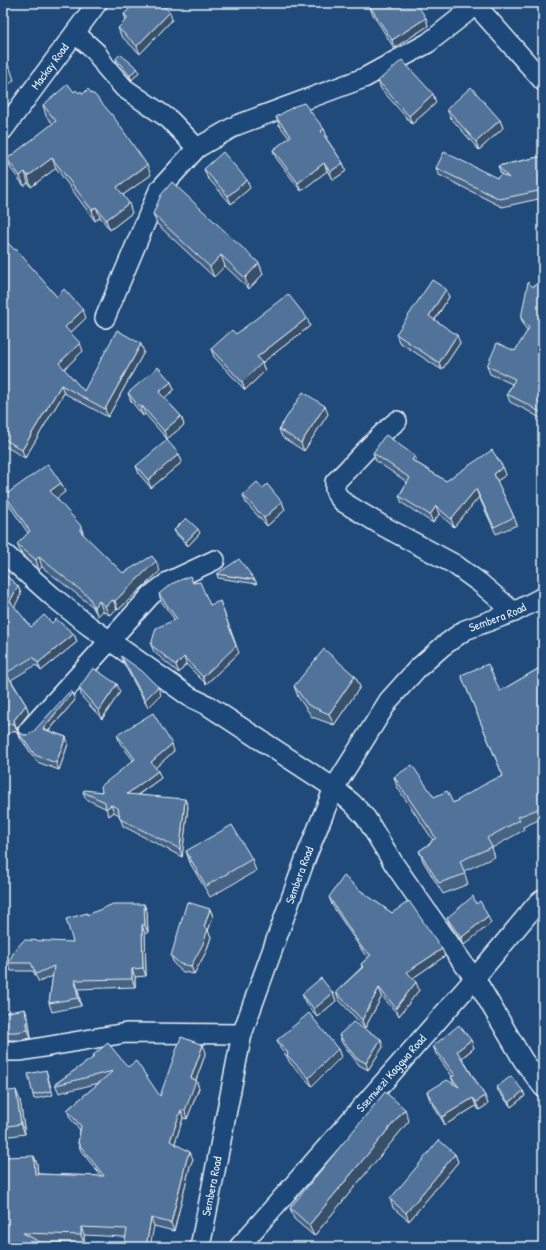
<svg xmlns="http://www.w3.org/2000/svg" width="546" height="1250" font-family="'Patrick Hand',sans-serif">
<style>
.lines{fill:none;stroke-linecap:round;stroke-linejoin:round}
.minor-casing{stroke:#e8f1f8;stroke-width:22}
.minor{stroke:#1f4a7a;stroke-width:19}
.wall{fill:#466384;stroke:#e8f1f8}
.shaded-wall{fill:#39506b;stroke:#e8f1f8}
.building{fill:#517399;stroke:#e8f1f8}
.labels{text-anchor:middle;stroke-width:4;stroke-linejoin:round;paint-order:stroke}
.street-label{font-size:12px;fill:#e8f1f8;stroke:#1f4a7a}
</style>
<rect width="100%" height="100%" fill="#1f4a7a"/>
<filter id="ink" filterUnits="userSpaceOnUse"><feTurbulence type="fractalNoise" baseFrequency=".025" numOctaves="2"/><feDisplacementMap in="SourceGraphic" scale="8" xChannelSelector="R" yChannelSelector="G"/><feConvolveMatrix kernelMatrix="1 2 1 2 8 2 1 2 1" color-interpolation-filters="sRGB"/></filter>
<g filter="url(#ink)">
<g class="lines">
<defs>
<g id="minor">
<path d="M474,3L543,81"/>
<path d="M75,33L96,52L105,66L124,88L169,119L197,148"/>
<path id="s1" d="M3,130L97,3"/>
<path d="M105,318L159,190L197,148L237,125L364,78L428,43L476,5"/>
<path d="M397,421C374,439 356,462 335,482V490L337,495L343,502L383,526L454,564L480,583L514,612"/>
<path d="M6,555L52,596L89,626L190,697L207,705L334,788L352,803L366,818L394,864L465,966L475,978L523,1060L543,1087"/>
<path d="M28,731L151,595L168,582L215,560"/>
<path d="M3,1051H21L126,1033L242,1034"/>
<path id="s2" d="M200,1247L242,1034L306,857L334,788L389,700L417,669L443,646L465,630L514,612L543,597"/>
<path id="s3" d="M239,1247L475,978L535,906L543,899"/>
</g>
</defs>
<!-- minor casing -->
<use href="#minor" class="minor-casing"/>
<!-- minor -->
<use href="#minor" class="minor"/>
</g>
<!-- wall -->
<path class="wall" d="M369,5L426,18L428,26L394,48L372,13Z
M140,6L172,20L140,54L121,36L118,28L126,20L124,14Z
M116,59L137,68L139,72L132,80L117,64Z
M378,81L433,94L436,103L412,124L381,89Z
M74,92L151,175L123,195L132,213L110,230L100,217L95,221L56,168L31,187L28,183L24,186L11,169L7,159L53,124L46,116L43,105Z
M447,109L500,120L503,128L479,150L450,117Z
M276,117L324,129L327,137L326,138L343,163L346,171L333,180L327,171L301,191L276,158L273,150L289,138L279,125Z
M543,156V198L502,207L439,175L436,168L497,178L501,174L498,166Z
M204,169L250,188L231,204L207,177Z
M153,214L259,263L263,274L249,289L225,266L214,277L157,224Z
M3,238L57,297L86,318L70,333L83,351L64,369L84,391L144,352L108,417L64,393L25,458L3,445Z
M543,278V420L530,412L510,402L507,394L512,384L490,374L487,366L515,351L528,331L524,326L521,318L533,287Z
M446,289L449,297L435,320L460,343L442,370L399,342L396,334Z
M310,326L262,363L265,371L245,390L214,357L211,349Z
M171,382L174,390L164,398L181,416L184,425L167,439L145,414L143,416L131,401L128,393Z
M328,414L304,451L282,437L279,429Z
M373,453L417,463L446,481L503,467L506,475L497,481L514,517L517,525L496,534L479,497L454,527L439,514L433,523L402,503L399,496L407,482L376,461Z
M179,454L182,462L151,488L139,474L136,466Z
M61,483L65,492L56,498L84,536L123,573L160,571L118,610L117,609L109,615L103,611L98,616L92,606L42,567L39,570L21,553L17,544L28,533L9,505L5,495Z
M263,488L282,502L285,510L267,526L246,503L243,495Z
M174,530L200,533L188,546L176,534Z
M3,573L18,586L21,594L14,607L31,627L52,623L74,634L77,642L41,671L36,665L11,680L26,705L29,713L17,728L19,736L15,731L3,736Z
M217,574L255,580L257,584L218,578Z
M193,583L210,605L239,653L206,684L186,664L179,673L154,652L151,645L175,620L161,601L159,594Z
M121,656L161,695L148,708L124,664Z
M543,666V818L523,827L524,830L492,848L495,857L464,871L468,884L443,894L423,861L419,851L431,843L433,840L397,787L394,777L434,797L453,803L503,776L461,675L500,691Z
M355,676L360,687L334,725L312,717L298,697L294,686Z
M79,688L120,692L102,719L82,697Z
M75,700L49,731L66,737L68,744L59,770L37,762L21,739L18,732L24,735H28L33,732Z
M117,735L174,751L155,768L158,771L161,778L138,795L188,806L182,857L123,826L119,815L114,812L109,816L107,809L86,799L83,792H102L133,760L120,743Z
M186,851L252,859L256,871L210,897L190,863Z
M361,891L442,949L445,956L413,978L419,990L399,1016L382,996L365,1028L339,1000L336,992L362,967L361,964L368,958L365,955L332,905L329,897Z
M144,904L147,912L148,933L145,934L146,976L135,977V987L78,989L81,1006L52,1012L49,1003L53,976L39,982L33,971H11L8,963L73,942L87,915Z
M210,909L213,917L208,931L211,937L206,952L194,974L183,972L174,964L171,956Z
M447,918L491,923L464,945L450,925Z
M333,993L336,1001L317,1017L305,1002L302,994Z
M3,1013L28,1017L31,1038L20,1040H3Z
M339,1035L383,1047L368,1070L359,1065L342,1043Z
M277,1040L338,1049L341,1057L312,1086L290,1063L287,1057L280,1048Z
M471,1040L474,1048L462,1058L485,1096L488,1104L479,1110L476,1106L445,1125L430,1100L427,1092L454,1084L451,1077L452,1076L436,1054L433,1046Z
M206,1052L196,1080L199,1088L187,1119L183,1118L175,1143L193,1159L190,1166L174,1231L154,1226L125,1237L84,1235V1243L39,1242L3,1247L34,1156L37,1164L38,1174L101,1176L81,1151L78,1143L80,1130L70,1118L67,1110L99,1083L59,1093L55,1084L93,1058L92,1056L128,1067L160,1096Z
M46,1070L53,1095L34,1099L33,1095Z
M497,1087L523,1091L525,1096L511,1107L498,1091Z
M3,1092L20,1100L25,1134L3,1137Z
M409,1121L314,1236L294,1219L290,1208Z
M455,1154L458,1162L409,1221L393,1208L390,1199Z"/>
<!-- shaded-wall -->
<path class="shaded-wall" d="M170,12L172,20L140,54L137,46Z
M426,18L428,26L394,48L392,40Z
M10,68L14,80L3,90V74Z
M137,68L139,72L132,80L130,76Z
M433,94L436,103L412,124L409,116Z
M500,120L503,128L479,150L476,142Z
M324,129L327,137L324,139L321,131Z
M52,158L56,168L31,187L28,176Z
M324,163L327,171L301,191L298,183Z
M343,163L346,171L333,180L330,172Z
M147,165L151,175L120,197L117,187Z
M25,172L28,183L24,186L20,176Z
M247,180L250,188L231,204L228,196Z
M129,203L132,213L110,230L106,220Z
M96,207L100,217L95,221L92,210Z
M221,255L225,266L214,277L210,267Z
M259,263L263,274L249,289L245,278Z
M446,289L449,297L432,324L429,316Z
M83,310L86,318L68,335L65,327Z
M307,318L310,326L262,363L265,371L245,390L242,382L257,357Z
M457,335L460,343L442,370L439,363Z
M80,343L83,351L62,371L59,363Z
M141,344L144,352L108,417L105,409Z
M171,382L174,390L162,400L159,392Z
M61,385L64,393L25,458L22,450Z
M142,406L145,414L143,416L140,408Z
M325,406L328,414L304,451L301,443Z
M181,416L184,425L167,439L164,431Z
M179,454L182,462L151,488L148,480Z
M415,456L417,463L412,460Z
M503,467L506,475L497,481L494,474Z
M61,483L65,492L53,501L50,491Z
M476,489L479,497L454,527L451,519Z
M282,502L285,510L267,526L264,518Z
M436,506L439,514L433,523L430,515Z
M81,526L84,536L81,532Z
M198,529L200,533L188,546L186,542Z
M39,557L42,567L39,570L36,560Z
M156,561L160,571L118,610L115,601Z
M18,586L21,594L13,610L10,601Z
M113,600L117,609L109,615L105,606Z
M99,601L103,611L98,616L94,607Z
M220,601L239,653L206,684L203,677Z
M74,634L77,642L41,671L38,663Z
M184,657L186,664L179,673L176,665Z
M355,676L360,687L334,725L329,714Z
M117,684L120,692L102,719L99,711Z
M158,687L161,695L148,708L145,700Z
M72,693L75,700L45,735L43,729Z
M26,705L29,713L17,728L19,736L16,728L14,720Z
M66,737L68,744L59,770L56,763Z
M172,744L174,751L154,769L151,762Z
M158,771L161,778L129,801L127,794Z
M185,799L188,806L182,857L180,849Z
M111,805L114,812L109,816L106,809Z
M144,904L147,912L148,933L145,925Z
M210,909L213,917L208,931L211,937L206,952L194,974L191,966Z
M488,916L491,923L464,945L461,938Z
M142,925L145,934L146,976L143,968Z
M442,949L445,956L410,980L407,972Z
M132,969L135,977V987L132,979Z
M75,980L78,989L81,1006L78,998Z
M416,982L419,990L399,1016L396,1008Z
M379,988L382,996L365,1028L362,1020Z
M333,993L336,1001L317,1017L314,1009Z
M25,1009L28,1017L31,1038L28,1030Z
M381,1039L383,1047L368,1070L366,1063Z
M471,1040L474,1048L460,1059L457,1051Z
M203,1045L206,1052L196,1080L199,1088L187,1119L185,1111L191,1078Z
M338,1049L341,1057L312,1086L309,1078Z
M16,1090L20,1100L25,1134L21,1124Z
M523,1091L525,1096L511,1107L509,1103Z
M485,1096L488,1104L479,1110L476,1102Z
M473,1098L476,1106L445,1125L442,1117Z
M405,1109L409,1121L314,1236L309,1225Z
M181,1110L183,1118L173,1149L170,1141Z
M190,1152L193,1159L190,1166L174,1231L171,1223L187,1158Z
M455,1154L458,1162L409,1221L406,1213Z
M34,1156L37,1164L38,1182L35,1174Z
M151,1218L154,1226L150,1247H146Z
M81,1227L84,1235V1243L81,1235Z"/>
<!-- building -->
<path class="building" d="M135,3H137L140,6L142,3H160L170,12L137,46L118,28L128,18L124,14Z
M372,3H416L426,18L392,40L369,5Z
M120,54L137,68L130,76L116,59Z
M3,60L10,68L3,74Z
M402,60L433,94L409,116L378,81Z
M68,84L74,92L76,90L79,93L81,91L83,94L88,89L92,94H94L113,116L147,165L117,187L129,203L106,220L96,207L92,210L52,158L28,176L25,172L20,176L7,159L56,121L43,105Z
M471,87L500,120L476,142L447,109Z
M304,103L324,129L321,131L343,163L330,172L324,163L298,183L273,150L291,136L276,117L295,106Z
M223,152L247,180L228,196L204,169Z
M444,152L497,178L501,174L509,178L498,166L543,156V190L500,199L436,168Z
M172,182L259,263L245,278L221,255L210,267L153,214L161,195Z
M3,238L15,250L16,249L57,297L64,289L83,310L65,327L80,343L59,363L84,391L117,330L141,344L105,409L61,385L22,450L3,438Z
M543,278V328L541,330L543,332V414L527,404L507,394L515,379L487,366L497,343L515,351L529,328L521,318L528,282L533,287Z
M432,280L446,289L429,316L457,335L439,363L396,334Z
M288,294L307,318L257,357L262,363L242,382L211,349L232,330L236,334Z
M158,367L171,382L159,392L181,416L164,431L142,406L140,408L128,393Z
M303,392L325,406L301,443L279,429Z
M386,435L415,456L412,460L446,481L492,450L503,467L494,474L514,517L494,527L476,489L451,519L436,506L430,515L399,496L410,478L373,453L383,438Z
M167,440L179,454L148,480L136,466Z
M48,464L61,483L50,491L81,526V532L123,573L152,556L156,561L115,601L113,600L105,606L99,601L94,607L89,597L39,557L36,560L17,544L30,531L5,495Z
M257,482L263,488L267,484L282,502L264,518L243,495Z
M186,518L198,529L186,542L174,530Z
M239,559L255,580L217,574Z
M3,573L18,586L10,601L31,627L44,615L52,623L56,619L74,634L38,663L33,657L6,673L26,705L14,720L16,728L12,723L3,727Z
M190,576L193,583L200,582L210,605L220,601L236,646L203,677L184,657L176,665L151,645L156,628L177,619L159,594L171,584Z
M324,649L355,676L329,714L308,705L294,686Z
M121,656L142,671L158,687L145,700Z
M488,664L500,691L543,666V807L518,817L520,820L487,838L492,847L460,861L465,874L439,883L419,851L431,843V841L436,838L394,777L412,765L434,797L447,791L453,803L490,781L503,776L461,675Z
M93,668L117,684L99,711L79,688Z
M70,691L72,693L43,729L66,737L56,763L35,755L18,732L24,735H28L33,732Z
M153,713L172,744L151,762L158,771L127,794L185,799L180,849L120,819L118,808L111,805L106,809L105,802L83,792L84,790L102,792L101,786L135,759L117,735Z
M232,825L252,859L206,886L186,851Z
M344,876L361,891L392,913L409,901L442,949L407,972L416,982L396,1008L379,988L362,1020L336,992L363,967L361,964L371,955L362,948L329,897Z
M473,896L476,904L480,901L488,916L461,938L447,918Z
M187,902L210,909L204,927L208,929L203,944L191,966L180,964L171,956Z
M113,904H144L145,925H142L143,968L132,969V979L75,980L78,998L49,1003L54,966L36,974L31,963H8L15,950L24,940L73,942L66,919L87,913V915Z
M543,953V975L537,955Z
M321,978L333,993L314,1009L302,994Z
M25,1009L28,1030L17,1032H3V1013Z
M309,1013L338,1049L309,1078L287,1055L288,1053L277,1040Z
M353,1022L381,1039L366,1063L356,1058L339,1035Z
M459,1025L471,1040L457,1051L485,1096L476,1102L473,1098L442,1117L427,1092L447,1080L459,1087L451,1077L455,1075L433,1046Z
M181,1037L203,1045L191,1078L196,1080L185,1111L181,1110L170,1141L190,1152L187,1158L171,1223L151,1218L146,1247H124L127,1229L81,1227V1235L23,1233L49,1247H3V1157L34,1156L35,1174L104,1176L78,1143L81,1126L67,1110L113,1071L56,1085L55,1084L94,1057L92,1056L108,1043L128,1067L136,1061L160,1096Z
M46,1070L51,1091L33,1095L28,1074Z
M511,1076L523,1091L509,1103L497,1087Z
M16,1090L21,1124L3,1127V1092Z
M385,1092L405,1109L309,1225L290,1208Z
M439,1140L455,1154L406,1213L390,1199Z"/>
</g>
<g class="labels">
<!-- street labels -->
<g class="street-label">
<text dy="4" stroke="none"><textPath href="#s1" startOffset="79">Mackay Road</textPath></text>
<text dy="4" stroke="none"><textPath href="#s2" startOffset="722">Sembera Road</textPath></text>
<text dy="4" stroke="none"><textPath href="#s2" startOffset="386">Sembera Road</textPath></text>
<text dy="4" stroke="none"><textPath href="#s3" startOffset="231">Ssemwezi Kaggwa Road</textPath></text>
<text dy="4" stroke="none"><textPath href="#s2" startOffset="62">Sembera Road</textPath></text>
</g>
</g>
<!-- margin -->
<rect width="546" height="1250" fill="none" stroke="#1f4a7a" stroke-width="16"/>
<rect x="8" y="8" width="530" height="1234" fill="none" stroke="#e8f1f8" stroke-width="1.5" filter="url(#ink)"/>
</svg>
